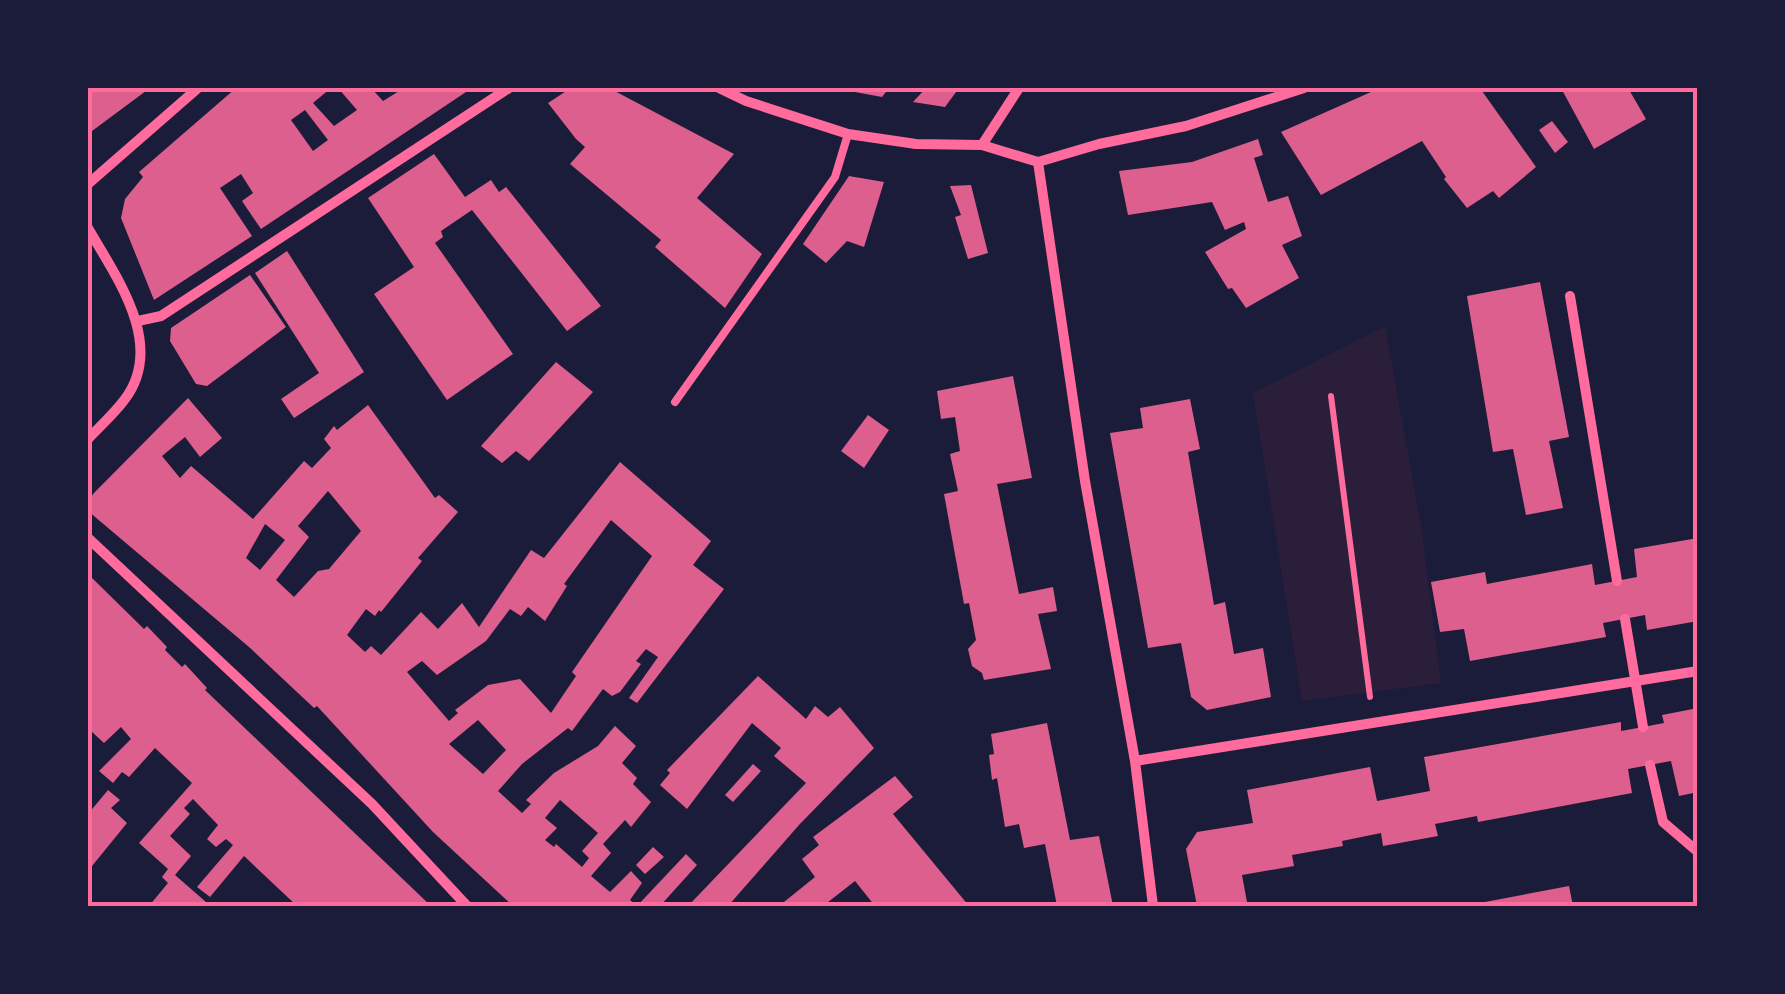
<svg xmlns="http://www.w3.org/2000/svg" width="1785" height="994" font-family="Manrope,sans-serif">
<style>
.green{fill:#2a1e3b}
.building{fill:#dd5f8e;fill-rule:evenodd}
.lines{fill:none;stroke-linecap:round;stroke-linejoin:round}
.path{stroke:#ff6b9d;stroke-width:6}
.service{stroke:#ff6b9d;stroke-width:8}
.minor{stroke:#ff6b9d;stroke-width:10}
.neatline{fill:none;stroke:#ff6b9d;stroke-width:4}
</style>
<rect width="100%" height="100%" fill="#1b1b3a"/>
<!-- green -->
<path class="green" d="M1385,326L1421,525L1441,683L1302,701L1253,393Z"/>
<!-- building -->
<path class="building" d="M88,88H150L88,134Z
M236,88H331L313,103L334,126L357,110L338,88H371L383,101L404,88H460L466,92L261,229L242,201L253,193L241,174L220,188L252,236L154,300L121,218L125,199L143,177L139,172ZM305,110L328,140L313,151L291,120Z
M571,88H609L734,154L697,198L762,254L725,308L655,247L661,240L570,164L585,147L576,139L548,103Z
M858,88H889L882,97L855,92Z
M926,88H959L945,107L913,102Z
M1380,88H1486L1482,91L1536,167L1499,198L1493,191L1467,208L1444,179L1446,177L1422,141L1321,195L1281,132Z
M1561,88H1628L1646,119L1594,149Z
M1552,121L1568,142L1555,153L1539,130Z
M1258,139L1263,155L1254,158L1268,202L1288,196L1302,236L1282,245L1299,278L1246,308L1232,288L1228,289L1205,252L1246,229L1244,222L1225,230L1212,202L1128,215L1119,171L1192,162Z
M434,154L465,197L491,180L499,192L506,187L601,306L567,331L472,210L441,231L443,237L435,243L513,354L447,400L374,294L414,267L368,198Z
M849,176L884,182L864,247L847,241L826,263L803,244Z
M971,185L988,253L968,259L955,217L961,215L950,186Z
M287,251L364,372L294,418L281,399L319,373L255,273Z
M250,275L286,327L207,386L196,384L170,341L171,328Z
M1540,282L1569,437L1549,441L1563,508L1526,515L1513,449L1493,452L1467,296Z
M556,362L593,392L529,461L516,451L502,463L481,446Z
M1013,376L1032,478L997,484L1019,594L1053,587L1057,611L1038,614L1051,669L984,680L982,673L972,666L968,649L976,640L969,603L964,604L944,494L958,491L950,454L960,451L955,417L941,419L937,391Z
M188,398L222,438L200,457L185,437L162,456L180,478L191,466L253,519L304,461L312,468L331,448L324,439L334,426L337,430L368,405L435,498L439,495L458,512L418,558L422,561L381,612L379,610L375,616L366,609L347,635L365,652L371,646L381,655L421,612L438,629L462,603L479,627L531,550L544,558L620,462L711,541L693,565L724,589L637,703L629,698L658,657L646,649L636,661L641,664L620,692L612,696L603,689L572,731L568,728L522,764L498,791L522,813L531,804L526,800L554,773L598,746L615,726L636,746L622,763L637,778L633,784L651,802L631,827L625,820L603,844L611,853L591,876L610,892L631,871L642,883L630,900L637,906L686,854L697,865L660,906H513L433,832L317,706L314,708L249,647L88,511V501L94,493ZM328,491L361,531L329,569L318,571L294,597L276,580L309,537L298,526ZM611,520L652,556L572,672L576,676L551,713L520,679L488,685L455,710L458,713L449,721L407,672L422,661L437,675L486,641L510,609L521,616L528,607L545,621L567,586L564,584ZM265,524L285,540L260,570L246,558ZM478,720L506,750L483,774L449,744ZM560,800L598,833L582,851L589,858L582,867L556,844L554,847L545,840L557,828L545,818Z
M1190,399L1200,449L1188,452L1214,605L1225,602L1234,654L1263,648L1271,697L1207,710L1191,697L1181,643L1148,648L1110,433L1143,428L1140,408Z
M868,415L889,430L864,468L841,451Z
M1698,538V621L1647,630L1645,615L1603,623L1606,637L1470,661L1464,629L1440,632L1431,582L1485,572L1487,584L1592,564L1595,585L1637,577L1634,549Z
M88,574L144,629L147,626L167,647L165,650L182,667L185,664L207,688L205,690L431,906H297L244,856L210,897L197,887L233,845L226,839L216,847L207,839L218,825L193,799L184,808L190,814L170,836L191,856L175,875L206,902L202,906H149L168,883L162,877L168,869L139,843L192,783L155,748L129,777L122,772L113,783L99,771L131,739L121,727L104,743L91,731L88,736Z
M758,676L806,719L815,706L828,717L840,707L874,748L799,825L728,906H688L806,783L774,756L781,748L752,723L687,809L660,785L670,773L667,770Z
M1698,708V792L1679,796L1671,761L1628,769L1632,793L1478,822L1477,816L1435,824L1438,836L1383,846L1381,833L1342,841L1343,846L1292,855L1294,866L1242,875L1247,902L1197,906L1186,849L1197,832L1253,823L1247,790L1370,767L1377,801L1398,797L1430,791L1424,757L1621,722V731L1643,727L1664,723L1662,715Z
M1047,723L1070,840L1099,836L1113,906H1057L1045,844L1024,848L1019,824L1005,827L997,778L992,780L989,755L994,754L991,734Z
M753,764L761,771L733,802L725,795Z
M895,776L913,797L893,814L969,906H875L855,881L823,906H779L815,877L802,859L819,845L813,837Z
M108,790L120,800L111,808L127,823L88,871V814Z
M653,847L664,857L645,874L636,865Z
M1569,886L1573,906H1469V905Z"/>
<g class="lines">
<!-- path -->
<path class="path" d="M1331,396L1370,697"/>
<!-- service -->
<path class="service" d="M675,402L835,177L848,134"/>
<!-- minor -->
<path class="minor" d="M719,88L746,101L848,134L916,144L982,145L1038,162L1099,144L1186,126L1304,88
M982,145L1019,88
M1038,162L1085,481L1135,761L1153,906
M88,184L198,88
M88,228C116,277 166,344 125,399C114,414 100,426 88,439
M1570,296L1617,581
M138,321L161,316L509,88
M88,538L372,804L467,906
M1625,619L1643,727
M1135,761L1698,671
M1650,765L1663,822L1698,852"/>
</g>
<!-- border -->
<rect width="1785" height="994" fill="none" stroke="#1b1b3a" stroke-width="180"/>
<rect x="90" y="90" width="1605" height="814" class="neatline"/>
</svg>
